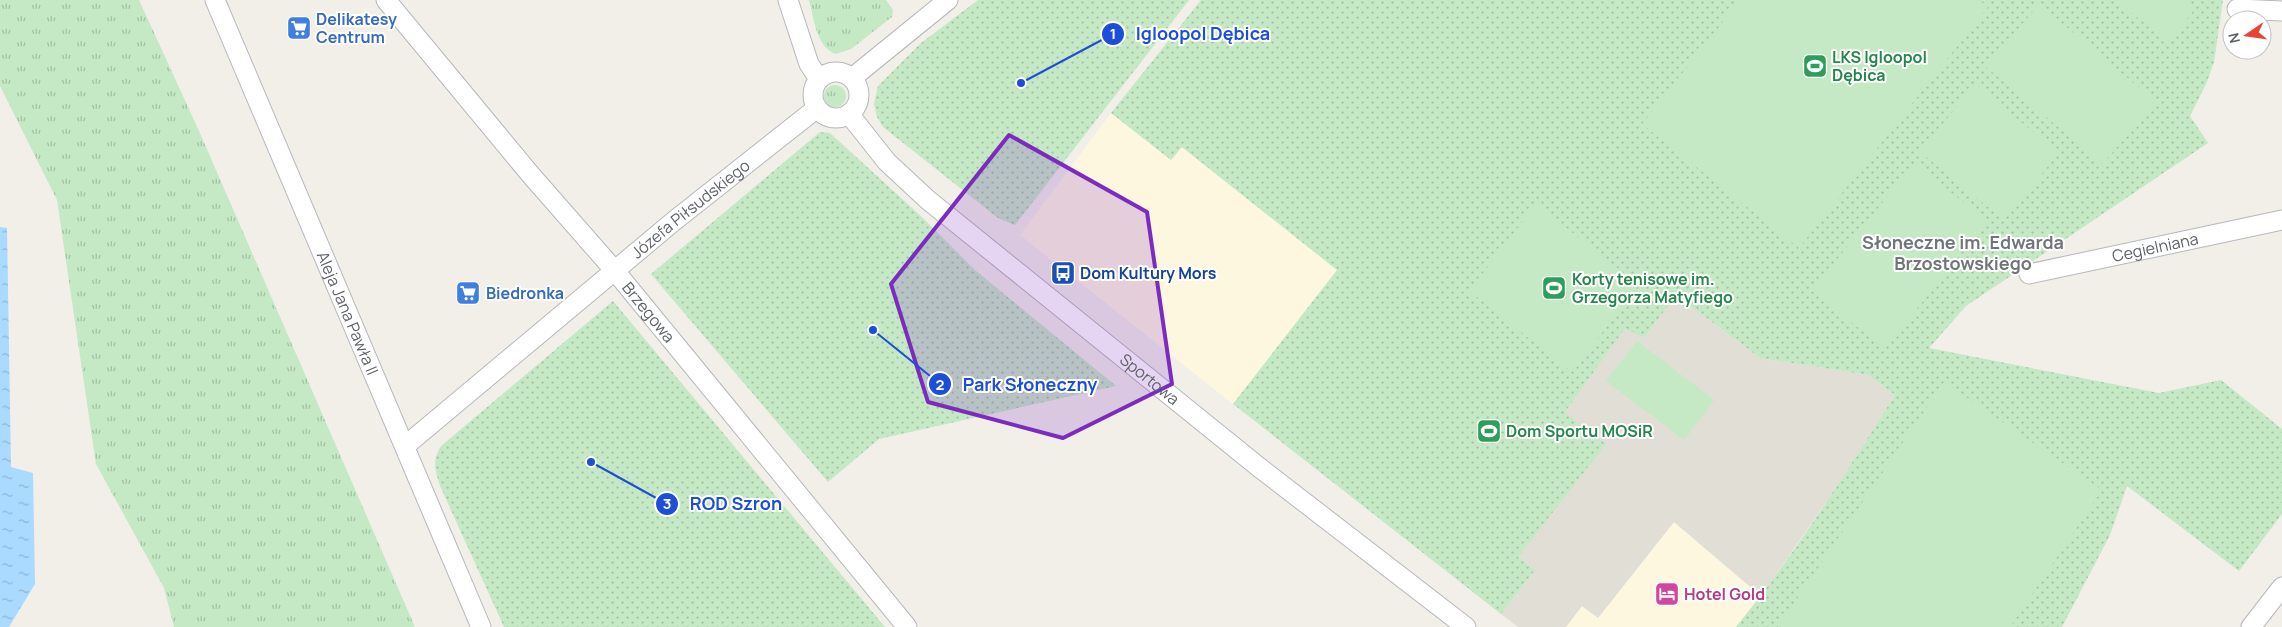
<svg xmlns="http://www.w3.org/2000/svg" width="2282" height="627" font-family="Manrope,sans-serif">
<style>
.commercial{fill:#fef7e0}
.education{fill:#e1ded6}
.grass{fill:url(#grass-tufts)}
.park{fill:url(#park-dots)}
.pitch{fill:#c5e8c5}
.water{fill:url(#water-ripples)}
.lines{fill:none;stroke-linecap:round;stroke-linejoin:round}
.minor-casing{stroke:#b5b8bc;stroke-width:21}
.minor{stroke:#fff;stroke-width:19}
.marked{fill:#7b2cbf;fill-opacity:0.2;stroke:#7b2cbf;stroke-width:4;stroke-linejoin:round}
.labels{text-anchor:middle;stroke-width:4;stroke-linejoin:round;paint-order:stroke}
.shop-label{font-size:16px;font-weight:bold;fill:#366cbe;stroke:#fff;text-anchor:start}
.leisure-label{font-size:16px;font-weight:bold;fill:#27864d;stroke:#fff;text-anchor:start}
.street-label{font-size:16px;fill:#5f6368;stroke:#fff}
.transit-label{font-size:16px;font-weight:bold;fill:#164399;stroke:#fff;text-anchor:start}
.hotel-label{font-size:16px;font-weight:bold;fill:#b23c85;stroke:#fff;text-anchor:start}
.neighbourhood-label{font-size:18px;font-weight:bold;fill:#70757a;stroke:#fff}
.leader{fill:none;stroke:#1d4ed8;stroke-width:2}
.callout-dot{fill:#1d4ed8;stroke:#fff;stroke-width:2}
.mark-label{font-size:15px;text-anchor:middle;font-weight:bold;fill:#fff}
.callout-label{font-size:18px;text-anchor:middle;font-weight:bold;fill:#1d4ed8;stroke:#fff;stroke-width:4;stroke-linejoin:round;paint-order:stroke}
</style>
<defs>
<pattern id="grass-tufts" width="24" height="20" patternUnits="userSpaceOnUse" patternTransform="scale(1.25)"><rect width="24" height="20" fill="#c5e8c5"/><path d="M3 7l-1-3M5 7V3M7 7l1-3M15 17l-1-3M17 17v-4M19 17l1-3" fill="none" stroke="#a3c0a4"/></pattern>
<pattern id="park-dots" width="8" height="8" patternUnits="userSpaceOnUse" patternTransform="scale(1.25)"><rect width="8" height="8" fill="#c5e8c5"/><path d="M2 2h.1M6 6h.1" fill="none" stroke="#a3c0a4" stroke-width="1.8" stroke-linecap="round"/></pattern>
<pattern id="water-ripples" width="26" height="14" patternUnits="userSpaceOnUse" patternTransform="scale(1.25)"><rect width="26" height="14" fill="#aadaff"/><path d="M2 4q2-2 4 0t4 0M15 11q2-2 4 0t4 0" fill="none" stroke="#8eb4d2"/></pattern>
</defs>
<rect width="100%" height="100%" fill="#f1efe8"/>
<!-- commercial -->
<path class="commercial" d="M1111,113L1171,160L1181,147L1337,270L1233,404L1020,235Z
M1674,522L1761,596L1736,627H1566L1582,606L1599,617Z"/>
<!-- education -->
<path class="education" d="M1676,295L1760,358L1868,375L1895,395L1840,482L1761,596L1674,522L1598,618L1582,606L1566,627H1518L1501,614L1535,570L1518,557L1565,412L1625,327L1644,338Z"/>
<!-- grass -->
<path class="grass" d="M0,0H139L199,131L415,627H174L164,588L96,464L57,200L0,86Z
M809,0H886L893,10L892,17L851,49L836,54C816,47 814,18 809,0Z
M824 96a11 11 0 1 1 22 0a11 11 0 1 1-22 0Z"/>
<!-- park -->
<path class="park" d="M978,0H1189L1015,225L998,218L883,127L877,117L874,104L878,86L921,43Z
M1201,0H2223L2214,62L2207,82L2190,116L2208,143L1966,306L1929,348L2159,393L2221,380L2282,429V514L2239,571L2127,486L2110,535L2062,627H1736C1795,554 1845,474 1895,395L1868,375L1760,358L1676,295L1644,338L1625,328L1565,412L1606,444L1518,557L1535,570L1501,614L1233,404L1337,270L1182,147L1171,160L1111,113Z
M820,132L830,133L924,219L975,270L1116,386L879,439L828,482L651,274Z
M613,301L885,627H504L440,486C435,470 432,461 441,446Z"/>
<!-- pitch -->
<path class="pitch" d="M1740,0H1979L1988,7L1799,248L1642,124Z
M2115,0H2181L2194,10L2169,42Z
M2039,4L2155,101L2103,164L1986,67Z
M1975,84L2059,153L2004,220L1920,152Z
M1914,163L1987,221L1885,349L1812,291Z
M1536,204L1639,285L1572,372L1469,291Z
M1637,341L1714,400L1684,440L1606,381Z
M1944,382L2102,490L2010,627H1778Z"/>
<!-- water -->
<path class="water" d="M0,227L7,228L11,467L33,473L35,584L9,627H0Z"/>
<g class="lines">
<defs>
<g id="minor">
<path id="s1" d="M215,0L481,627"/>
<path id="s2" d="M386,0L530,174L615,271L907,627"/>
<path d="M788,0L809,64L819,79"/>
<path d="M2237,9L2282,11"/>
<circle cx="836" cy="95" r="23"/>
<path d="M852,78L948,0"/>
<path id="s3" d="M849,114L887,162L928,200L1260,468L1466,627"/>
<path id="s4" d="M2029,274L2282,220"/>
<path id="s5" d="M405,446L674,221L817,108"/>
<path d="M2251,627L2282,587"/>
</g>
</defs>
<!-- minor casing -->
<use href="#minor" class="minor-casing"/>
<!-- minor -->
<use href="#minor" class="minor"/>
</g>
<!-- marked area -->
<path class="marked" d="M1009,135L1147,212L1172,384L1063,438L928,402L891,284Z"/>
<!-- icons -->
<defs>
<symbol id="supermarket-square" viewBox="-11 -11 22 22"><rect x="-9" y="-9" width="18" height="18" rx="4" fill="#3f7fe0" stroke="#fff"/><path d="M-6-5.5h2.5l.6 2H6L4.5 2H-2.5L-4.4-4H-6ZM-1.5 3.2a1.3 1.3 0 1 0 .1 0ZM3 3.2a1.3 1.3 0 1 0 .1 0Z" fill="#fff"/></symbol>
<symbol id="stadium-square" viewBox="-11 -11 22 22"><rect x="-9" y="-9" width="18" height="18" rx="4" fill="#2e9e5b" stroke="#fff"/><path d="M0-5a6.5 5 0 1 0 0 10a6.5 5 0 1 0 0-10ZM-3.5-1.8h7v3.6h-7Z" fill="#fff"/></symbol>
<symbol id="bus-square" viewBox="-11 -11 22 22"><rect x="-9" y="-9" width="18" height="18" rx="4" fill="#1a4fb4" stroke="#fff"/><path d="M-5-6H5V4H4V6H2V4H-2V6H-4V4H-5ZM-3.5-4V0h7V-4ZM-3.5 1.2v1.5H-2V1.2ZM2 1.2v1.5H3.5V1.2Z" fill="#fff"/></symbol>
<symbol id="hotel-square" viewBox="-11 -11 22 22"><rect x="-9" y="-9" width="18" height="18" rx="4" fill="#d1479c" stroke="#fff"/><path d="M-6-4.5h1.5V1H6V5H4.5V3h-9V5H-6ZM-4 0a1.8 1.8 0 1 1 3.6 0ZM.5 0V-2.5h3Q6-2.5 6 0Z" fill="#fff"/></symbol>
</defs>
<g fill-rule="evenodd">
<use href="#supermarket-square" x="285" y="14" width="28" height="28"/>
<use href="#stadium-square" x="1801" y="52" width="28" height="28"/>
<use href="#bus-square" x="1049" y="259" width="28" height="28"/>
<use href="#stadium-square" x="1540" y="274" width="28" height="28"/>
<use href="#supermarket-square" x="454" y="279" width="28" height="28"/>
<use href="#stadium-square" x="1475" y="417" width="28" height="28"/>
<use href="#hotel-square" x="1653" y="580" width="28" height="28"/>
</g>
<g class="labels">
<!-- shop labels -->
<g class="shop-label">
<text x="316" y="25">Delikatesy<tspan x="316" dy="18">Centrum</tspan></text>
<text x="486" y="299">Biedronka</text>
</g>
<!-- leisure labels -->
<g class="leisure-label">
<text x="1832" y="63">LKS Igloopol<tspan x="1832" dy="18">Dębica</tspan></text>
<text x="1572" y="285">Korty tenisowe im.<tspan x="1572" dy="18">Grzegorza Matyfiego</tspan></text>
<text x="1506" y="437">Dom Sportu MOSiR</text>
</g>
<!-- street labels -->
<g class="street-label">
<text dy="6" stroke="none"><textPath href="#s5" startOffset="371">Józefa Piłsudskiego</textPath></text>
<text dy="6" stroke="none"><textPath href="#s4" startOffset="129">Cegielniana</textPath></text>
<text dy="6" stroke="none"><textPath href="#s2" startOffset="408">Brzegowa</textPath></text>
<text dy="6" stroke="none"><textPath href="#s1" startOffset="340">Aleja Jana Pawła II</textPath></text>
<text dy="6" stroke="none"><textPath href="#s3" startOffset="402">Sportowa</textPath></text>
</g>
<!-- transit labels -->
<g class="transit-label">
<text x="1080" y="279">Dom Kultury Mors</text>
</g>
<!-- hotel labels -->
<g class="hotel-label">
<text x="1684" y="600">Hotel Gold</text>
</g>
<!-- neighbourhood labels -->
<g class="neighbourhood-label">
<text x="1963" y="249">Słoneczne im. Edwarda<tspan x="1963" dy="21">Brzostowskiego</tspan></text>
</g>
</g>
<!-- callouts -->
<path class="leader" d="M1021 83L1113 34M873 330L940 384M591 462L667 504"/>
<g class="callout-dot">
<circle cx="1021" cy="83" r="5"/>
<circle cx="873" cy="330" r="5"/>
<circle cx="591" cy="462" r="5"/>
<circle cx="1113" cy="34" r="12"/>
<circle cx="940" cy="384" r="12"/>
<circle cx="667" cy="504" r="12"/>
</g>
<g class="mark-label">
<text x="1113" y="39">1</text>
<text x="940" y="390">2</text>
<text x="667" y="509">3</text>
</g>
<g class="callout-label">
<text x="1203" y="40">Igloopol Dębica</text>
<text x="1030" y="391">Park Słoneczny</text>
<text x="736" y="510">ROD Szron</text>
</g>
<!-- north arrow -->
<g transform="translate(2247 35) rotate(257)"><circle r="24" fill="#ffffff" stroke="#bfc1c3"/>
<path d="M0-4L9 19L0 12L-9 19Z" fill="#ea4335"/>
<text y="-8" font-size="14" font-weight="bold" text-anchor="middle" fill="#5f6368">N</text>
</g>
</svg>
